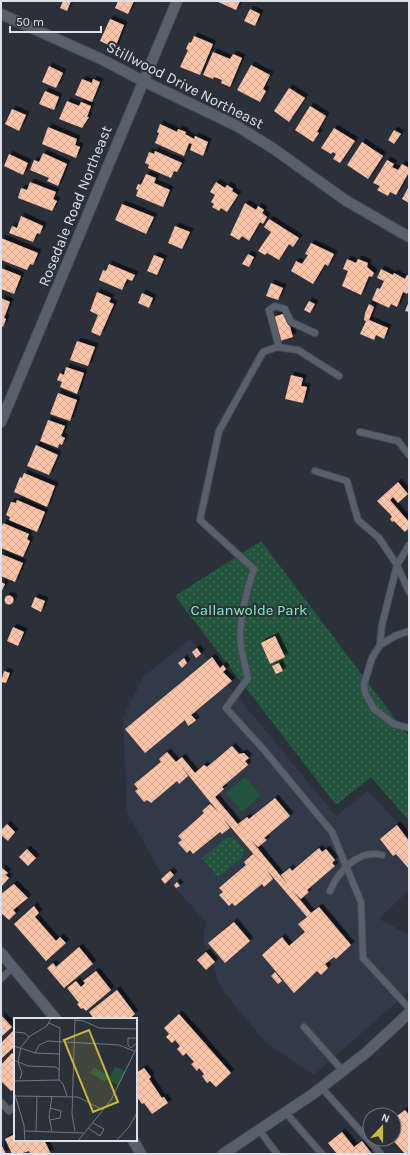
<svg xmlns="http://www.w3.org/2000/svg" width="410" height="1155" font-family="Karla,sans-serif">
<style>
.built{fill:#303a49}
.grass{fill:url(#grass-dots)}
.garden{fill:#23543c}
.building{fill:url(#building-cross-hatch);filter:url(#shadow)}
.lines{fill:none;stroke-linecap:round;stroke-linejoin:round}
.service-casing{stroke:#474d55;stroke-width:8}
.minor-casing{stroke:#474d55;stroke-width:12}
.secondary-casing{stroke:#474d55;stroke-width:12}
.service{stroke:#58606b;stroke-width:6}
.minor{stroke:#58606b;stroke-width:10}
.secondary{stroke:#58606b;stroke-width:10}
.labels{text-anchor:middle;stroke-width:4;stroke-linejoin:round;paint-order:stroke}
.street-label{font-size:15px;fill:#dde1e8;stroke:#2a313b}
.park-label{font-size:15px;fill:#86efb8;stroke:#2a313b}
.inset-road{fill:none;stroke:#727780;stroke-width:1}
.view{fill:#c9ba3a;fill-opacity:0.15;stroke:#c9ba3a;stroke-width:2}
.inset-edge{fill:none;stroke:#dde1e8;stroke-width:2}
</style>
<defs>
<pattern id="grass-dots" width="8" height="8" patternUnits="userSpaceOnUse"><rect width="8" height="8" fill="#23543c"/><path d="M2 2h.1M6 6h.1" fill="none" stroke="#426c58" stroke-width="1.8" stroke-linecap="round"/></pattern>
<pattern id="building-cross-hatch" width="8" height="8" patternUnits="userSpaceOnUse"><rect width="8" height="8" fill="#fec4a7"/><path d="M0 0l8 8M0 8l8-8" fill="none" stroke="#d8aa94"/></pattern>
<filter id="shadow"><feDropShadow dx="3.5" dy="-3.5" stdDeviation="0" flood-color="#0009"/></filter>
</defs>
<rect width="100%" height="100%" fill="#2a313b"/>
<!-- built -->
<path class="built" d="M190,639L336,816L368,791L409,835V890L379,919L409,935V991L314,1075L265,1042L221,988L203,939L206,922L158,869L127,812L123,718L143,677Z"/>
<!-- grass -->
<path class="grass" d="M261,541L409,737V821L371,777L336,805L175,596Z
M226,838H234L244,850L243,857L218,877L202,858Z"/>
<!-- garden -->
<path class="garden" d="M245,777L261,795L242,812L226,793Z"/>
<!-- building -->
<path class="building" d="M63,1H71L67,11L60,8Z
M118,1H134L128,14L115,8Z
M216,1H240L236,10Z
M250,9L260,14L255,26L244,21Z
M110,19L124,25L115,48L100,41Z
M194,36L213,44L200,75L180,67L188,50L186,49L189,42L191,43Z
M213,52L230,59L233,54L242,58L230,87L221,83L222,80L214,77L213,79L203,75Z
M251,65L270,75L263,89L266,91L260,102L237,90Z
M49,66L63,73L56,88L42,82Z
M82,79L92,83L93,79L100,82L92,102L75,95Z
M289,88L305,98L289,122L274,111Z
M45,91L59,97L54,110L39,104Z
M67,101L79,106L81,102L91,106L87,117H89L82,128L59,119Z
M310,106L326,116L317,132L319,133L313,142L295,130Z
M12,109L26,115L19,131L5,124Z
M160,124L177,132L178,129L186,132L185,134L194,139L195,136L208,142L203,156L190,150L192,144L189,143L184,156L155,143L159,133L157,132Z
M48,127L77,139L75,145L80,147L76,158L42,144Z
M334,128L355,141L340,163L333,159L336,154L333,152L331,154L321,148Z
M394,130L401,134L394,144L388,140Z
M362,142L383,156L368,179L347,165Z
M155,151L182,163L177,172L174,171L171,178L148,168L149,165L145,163L149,152L154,154Z
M43,153L67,164L58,186L47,181L49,178L30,170L34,160L39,162Z
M9,154L28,163L23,175L4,166Z
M387,160L394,164L392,167L398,170L402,164L409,168V172L396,195L390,192L388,196L377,190L380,186L373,183Z
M146,174L156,178L154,183L170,190L163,207L136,196L138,190L136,189L138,184L141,185Z
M30,182L56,192L53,199L57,201L52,211L18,198L21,188L27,190Z
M216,182L225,188L227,185L233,189L232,191L238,195L227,212L221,208L219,211L212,207L214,204L211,202L215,195L210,192Z
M409,186V203L402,199Z
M245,203L256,210L258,206L264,210L262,213L267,217L263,224L260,222L249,241L242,236L239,240L230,235Z
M122,204L154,217L146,234L115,220Z
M21,216L43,226L40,234L37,233L33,242L9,233L12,226L17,228Z
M269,219L299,238L293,247L289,244L279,260L267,253L265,255L258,251L271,232L264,227Z
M175,226L190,232L182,249L168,243Z
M1,238L38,253L33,265L30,264L27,270L1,260Z
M311,243L334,254L328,266L325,264L313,284L291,271L296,261L302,264L308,255L305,254Z
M248,254L254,257L249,267L242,264Z
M154,255L164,259L157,275L147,271Z
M347,259L356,263L358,259L368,263L367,267L374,273L372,277L369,276L361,295L342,286L348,271L343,269Z
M109,264L135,275L132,281L127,279L122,290L99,280L103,270L106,271Z
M1,268L21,276L14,294L1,289Z
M381,269L393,275L394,273L405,279L407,275L409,276V290L407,294L403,292L397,307L391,304L389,308L372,300L377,288L380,289L384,281L377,278Z
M271,283L283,288L278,300L266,296Z
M97,292L111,298L109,302L114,304L100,336L91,332L98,315L90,311Z
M142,293L153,298L149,308L138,303Z
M1,298L10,302L4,318L6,319L3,327L1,326Z
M309,301L315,304L310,313L304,310Z
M409,301V312L405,311Z
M369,304L374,307L369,320L388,328L384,339L376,335L374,340L360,334L366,321L364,320L365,313Z
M286,313L293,337L280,341L273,317Z
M77,341L95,347L88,366L70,360Z
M66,367L84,373L77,394L60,387L62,382L57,380L60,373L64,375Z
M291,375L303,378L301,386L307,387L303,403L285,399Z
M58,393L77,400L70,421L50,414Z
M48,420L65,426L61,436L65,438L62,445L59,444L58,448L40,441Z
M36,445L58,455L49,475L27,466Z
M24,473L55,486L47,507L14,492L20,477L22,478Z
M398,482L408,494L398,503L393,497L390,500L409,522V528L405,532L394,521L392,522L390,519L392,517L390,514L377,501Z
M17,500L45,512L37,532L9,520L10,517L6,515L11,502L16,503Z
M3,523L29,534L27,539L30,541L23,557L1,548V528Z
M1,554L23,563L15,582L1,576Z
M1,582L5,584L1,593Z
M4.5 600a4.5 4.5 0 1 1 9 0a4.5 4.5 0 1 1-9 0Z
M35,597L45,601L41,612L31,607Z
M13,627L24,632L18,646L7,641Z
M275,636L285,657L270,664L261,643Z
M197,648L201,654L196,658L192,652Z
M212,657L220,668L223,665L226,669L223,672L232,681L191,715L196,720L194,722L188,726L185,720L145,753L125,729Z
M184,658L187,663L182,668L178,663Z
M279,663L283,671L276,674L272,666Z
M4,671L10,673L6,683L1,682Z
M232,746L239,754L244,753L249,758L245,761L248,765L222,787L224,789L215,797L246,834L238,824L247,817L249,819L275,798L290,816L264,838L267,840L258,847L250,839L288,885L281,875L290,868L292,871L319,848L322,852L326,849L335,860L332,863L335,866L307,890L309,892L301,899L292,890L311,913L319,907L351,945L336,959L334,957L325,964L328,968L321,975L317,971L294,993L262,955L282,937L289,946L305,932L298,924L307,917L266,869L273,879L264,887L262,884L235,906L232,903L229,906L219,895L223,892L219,888L246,865L244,862L253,854L262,864L223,818L230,828L222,834L220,832L193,854L190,850L187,853L178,843L182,840L178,836L204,813L202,811L210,804L219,813L181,766L188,776L179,784L177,781L151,803L147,800L144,802L135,791L138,789L134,784L161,762L159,759L167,752L176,762L182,757L195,773L204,765L207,767Z
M7,824L15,832L8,841L1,835V830Z
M397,825L409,841V869L396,854L393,856L380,839Z
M27,849L36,858L28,866L19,857Z
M1,867L8,873L5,875L9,878L1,887Z
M170,871L174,875L165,884L161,879Z
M177,882L180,886L176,888L174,885Z
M14,884L28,898L13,910L16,913L9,920L1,913V894Z
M34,906L39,913L35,917L56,941L60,937L66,943L46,961L14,924Z
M234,922L250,941L225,963L208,943Z
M79,947L93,964L64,988L47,968L53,963L56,967Z
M206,952L215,962L206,970L197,960Z
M96,971L111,990L86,1011L83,1008L81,1009L77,1004L79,1003L67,988L76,981L81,987L85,983L83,981Z
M275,972L282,981L278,984L271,976Z
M117,990L135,1014L129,1019H94L89,1012Z
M179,1014L231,1073L216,1087L210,1081L207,1083L202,1076L204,1074L199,1068L197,1071L191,1064L194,1062L186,1053L183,1056L177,1049L180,1046L175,1040L172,1043L166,1037L169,1034L164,1028Z
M1,1015L12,1027L1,1037Z
M15,1029V1046L1,1059V1043Z
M12,1053L15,1056V1089L11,1091L1,1081V1065Z
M144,1068L151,1077L149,1079L162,1098L164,1097L168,1103L152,1114L144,1103L142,1104L136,1096V1073Z
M405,1110L409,1115V1154H405L392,1139H394V1119L398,1117L397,1116Z
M342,1132L354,1147L362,1141L372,1154H337L328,1143Z
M15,1134V1140H44L51,1154H27L30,1153L29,1151L20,1154H12L5,1139Z
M1,1144L6,1154H1Z"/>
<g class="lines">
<defs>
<path id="service" d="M279,347L269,310L275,306L285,309L291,322L315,333
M339,376L298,350L277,347L263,352L219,431L200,520L254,569C246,591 238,624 241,647C243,658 246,668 248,678L226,708L264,750L332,832L361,902L363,958L409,1008
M360,432L398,441L409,455
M315,471L347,481L358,520L379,538L397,565L382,625L380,645
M409,545L397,565L409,592
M409,631L395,636L380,645L372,658L364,684L365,693L374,709L394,724L409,728
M330,891C339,870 359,849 382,855
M1,979L13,967
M304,1027L343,1071
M321,1087L381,1154
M1,1102L9,1111L15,1106
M286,1113L322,1154
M260,1131L277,1154"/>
<path id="minor" d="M1,14L101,59L143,81L237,126L274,149L345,200L409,237
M1,422L177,1
M1,953L56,1019
M133,1140L141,1154"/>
<path id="secondary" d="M223,1154L313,1094L367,1052L409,1013"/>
</defs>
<!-- service casing -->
<use href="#service" class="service-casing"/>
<!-- minor casing -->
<use href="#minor" class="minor-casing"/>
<!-- secondary casing -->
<use href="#secondary" class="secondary-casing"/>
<!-- service -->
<use href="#service" class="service"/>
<!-- minor -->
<use href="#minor" class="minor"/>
<!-- secondary -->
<use href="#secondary" class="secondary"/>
</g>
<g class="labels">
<!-- street labels -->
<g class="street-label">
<text transform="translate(185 85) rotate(27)" y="5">Stillwood Drive Northeast</text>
<text transform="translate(75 206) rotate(-68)" y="5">Rosedale Road Northeast</text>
</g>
<!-- park labels -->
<g class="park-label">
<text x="249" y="615">Callanwolde Park</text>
</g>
</g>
<!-- overview -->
<g transform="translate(14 1018)">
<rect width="123" height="123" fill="#2a313b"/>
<path d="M80,49L96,59L101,49L111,53L104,67L93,61L91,64L76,55Z" fill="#23543c"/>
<path class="inset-road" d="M61,0L58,96L61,113M61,2L70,3L85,10L123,11M35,5L46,10L45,62M0,14L11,15L15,19M123,20H114V27L117,30L123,25M0,28L21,35L45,36M21,35L25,27L34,23L105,27L120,33M0,42L14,48L42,49L45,52M6,61L8,55L4,44L7,29L16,18L33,8L37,0M45,62L49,66L53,78M0,63L45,62M0,74L10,107L11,123M1,78L64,79L89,92M38,78L35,99L38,113M36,90L47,93L46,100L36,102M74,110L86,118L90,111L79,105M11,113L69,115M22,113L23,78M64,123L97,82L123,29M102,123L115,109L123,95"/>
<path class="view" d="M75,12L104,84L79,94L50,22Z"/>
<rect width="123" height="123" class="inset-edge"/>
</g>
<!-- border -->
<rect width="410" height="1155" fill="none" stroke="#dde1e8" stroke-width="4"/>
<!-- north arrow -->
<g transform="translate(382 1127) rotate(22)"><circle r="19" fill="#2a313b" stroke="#727780"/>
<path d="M0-3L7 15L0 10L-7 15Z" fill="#c9ba3a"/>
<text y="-6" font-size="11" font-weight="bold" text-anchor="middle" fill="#dde1e8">N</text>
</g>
<!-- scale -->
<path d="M10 26v6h91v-6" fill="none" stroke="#dde1e8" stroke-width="2"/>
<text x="16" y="26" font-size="12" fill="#dde1e8" stroke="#2a313b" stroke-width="3" paint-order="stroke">50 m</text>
</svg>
